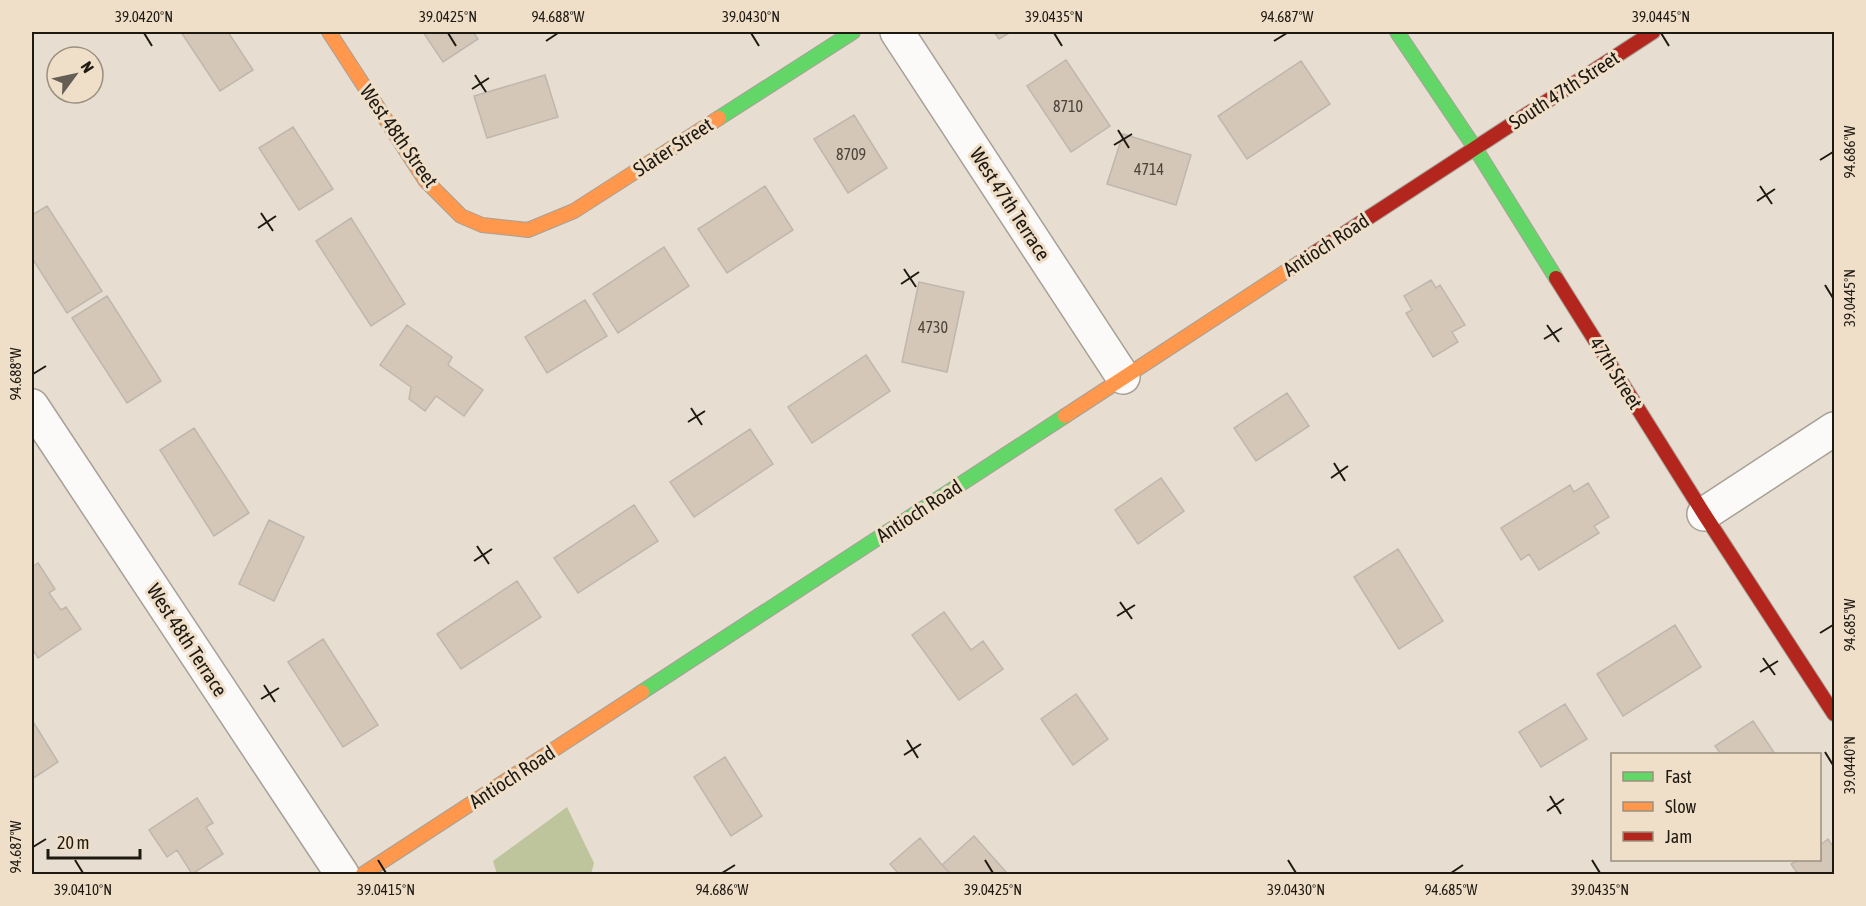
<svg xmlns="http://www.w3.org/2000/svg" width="1866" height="906" font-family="'Asap Condensed',sans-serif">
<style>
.forest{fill:#bec59d}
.building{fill:#d5c7b8;stroke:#bfb7ae;stroke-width:1.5}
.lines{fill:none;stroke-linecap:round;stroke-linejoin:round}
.street-casing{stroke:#a7a097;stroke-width:36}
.fast-casing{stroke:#a7a097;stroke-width:16}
.slow-casing{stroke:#a7a097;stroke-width:16}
.jam-casing{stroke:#a7a097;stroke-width:16}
.street{stroke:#fbfaf8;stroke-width:33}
.fast{stroke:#63d668;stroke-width:14}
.slow{stroke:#ff974d;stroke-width:14}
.jam{stroke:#b3261e;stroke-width:14}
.ticks{fill:none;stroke:#1e1911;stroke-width:2}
.labels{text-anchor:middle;stroke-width:6;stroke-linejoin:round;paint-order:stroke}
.number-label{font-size:16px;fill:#4c443b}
.street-label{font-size:20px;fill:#1e1911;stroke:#efdfc9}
.neatline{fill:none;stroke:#1e1911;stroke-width:2}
.ticks-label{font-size:15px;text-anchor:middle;fill:#1e1911}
</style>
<rect width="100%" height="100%" fill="#e7ded1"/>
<!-- forest -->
<path class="forest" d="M567,807L594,863L591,874H497L493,861Z"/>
<!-- building -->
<path class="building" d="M181,32H228L253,70L220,91Z
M423,32H473L478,39L443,62Z
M994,32H1011L999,39Z
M1066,60L1110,126L1071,152L1027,86Z
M1301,61L1330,104L1247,159L1218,116Z
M545,75L558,117L487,138L474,96Z
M854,115L887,168L848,193L814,139Z
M293,127L333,189L299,210L259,148Z
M1123,134L1191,155L1176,205L1107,184Z
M765,186L793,230L727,273L698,229Z
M47,206L102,291L67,313L32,258V215Z
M351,218L405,304L371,326L316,241Z
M664,247L689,286L618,333L593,294Z
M1431,280L1436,288L1440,285L1465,325L1452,332L1458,342L1433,357L1406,313L1412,310L1404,296Z
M919,282L964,292L947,372L902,362Z
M107,296L161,381L127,403L72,318Z
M585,300L607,336L547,373L525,337Z
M407,325L452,357L448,365L483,390L464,416L436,396L425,411L409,399L411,387L380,365Z
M866,355L890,391L812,443L788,407Z
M1287,393L1309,426L1256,461L1234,428Z
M194,428L249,513L214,536L160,450Z
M750,429L773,464L694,517L670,482Z
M1161,478L1184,511L1138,544L1115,510Z
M1588,483L1609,517L1594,526L1599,533L1539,570L1529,554L1521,560L1501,528L1570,485L1574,492Z
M634,505L658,541L578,593L554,558Z
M269,520L304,537L274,601L239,584Z
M1398,549L1443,621L1399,649L1354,577Z
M38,563L55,589L49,593L61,610L66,607L81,629L38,658L32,648V567Z
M517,581L541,617L461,669L437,634Z
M944,612L971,650L983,641L1003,669L959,700L912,635Z
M1675,625L1701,667L1623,716L1597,674Z
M323,639L378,725L343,747L288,662Z
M1076,694L1108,739L1073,765L1041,719Z
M1565,704L1587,739L1541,767L1519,732Z
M32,720L58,762L32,779Z
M1753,721L1775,754H1721L1715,746Z
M725,757L762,816L731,836L694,777Z
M197,798L213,823L206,827L223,854L192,874L177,850L167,857L149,830Z
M974,836L1007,873L1005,874H951L942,865Z
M920,838L942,865L951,874H899L890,864Z
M1828,839L1834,848V874H1798L1791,864L1798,860H1820V845Z"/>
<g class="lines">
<defs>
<path id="street" d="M897,32L1123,377
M32,406L342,874
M1704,514L1834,429"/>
<path id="fast" d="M1397,32L1475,148L1556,278
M719,118L853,32
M642,692L1065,416"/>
<path id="slow" d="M329,32L425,180L461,216L482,225L528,230L574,211L719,118
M1065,416L1299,263
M363,874L642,692"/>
<path id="jam" d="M1299,263L1653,32
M1556,278L1704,514L1834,714"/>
</defs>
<!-- street casing -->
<use href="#street" class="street-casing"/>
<!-- fast casing -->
<use href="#fast" class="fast-casing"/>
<!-- slow casing -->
<use href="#slow" class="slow-casing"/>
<!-- jam casing -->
<use href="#jam" class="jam-casing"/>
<!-- street -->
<use href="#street" class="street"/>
<!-- fast -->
<use href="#fast" class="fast"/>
<!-- slow -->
<use href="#slow" class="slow"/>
<!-- jam -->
<use href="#jam" class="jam"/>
</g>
<!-- ticks -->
<path class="ticks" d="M144,33L152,46M448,33L456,46M751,33L759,46M1054,33L1062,46M1661,33L1669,46M546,41L558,33M1274,41L1287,33M475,75L486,92M472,89L489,78M1118,130L1129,148M1114,145L1132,134M1820,160L1833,152M1760,186L1772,204M1757,201L1775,189M261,213L273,231M258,228L276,216M904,269L916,287M901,284L919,272M1825,285L1833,298M1547,325L1559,342M1544,339L1562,328M33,374L46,366M691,408L702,425M688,422L705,411M1334,463L1345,481M1331,478L1348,466M477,546L489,564M474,561L492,549M1120,602L1132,619M1117,616L1135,605M1820,633L1833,625M1763,658L1775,675M1760,672L1778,661M264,685L275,702M261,699L279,688M907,740L918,758M1825,752L1833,765M904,755L921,744M1550,796L1561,814M1547,811L1564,799M33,847L46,839M75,860L83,873M378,860L386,873M985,860L993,873M1288,860L1296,873M1592,860L1600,873M722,873L735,865M1451,873L1463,865"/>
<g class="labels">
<!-- number labels -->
<g class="number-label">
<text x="1068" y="112">8710</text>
<text x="851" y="160">8709</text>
<text x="1149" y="175">4714</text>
<text x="933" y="333">4730</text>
</g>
<!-- street labels -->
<g class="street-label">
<text transform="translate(1564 90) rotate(-33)" y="7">South 47th Street</text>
<text transform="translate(399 136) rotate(55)" y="7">West 48th Street</text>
<text transform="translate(673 147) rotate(-33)" y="7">Slater Street</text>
<text transform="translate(1010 204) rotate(57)" y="7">West 47th Terrace</text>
<text transform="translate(1326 245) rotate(-33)" y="7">Antioch Road</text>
<text transform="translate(1616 373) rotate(58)" y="7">47th Street</text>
<text transform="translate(919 511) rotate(-33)" y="7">Antioch Road</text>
<text transform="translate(187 640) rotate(57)" y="7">West 48th Terrace</text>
<text transform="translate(512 777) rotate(-33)" y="7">Antioch Road</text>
</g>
</g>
<!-- border -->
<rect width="1866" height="906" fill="none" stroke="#efdfc9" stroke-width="66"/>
<!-- legend -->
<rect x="1611" y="753" width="210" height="108" fill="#efdfc9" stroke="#9b907f" stroke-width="1.5"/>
<rect x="1623" y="772" width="30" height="9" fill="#63d668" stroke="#9b907f" stroke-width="1.5"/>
<text x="1665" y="783" font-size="18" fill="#1e1911">Fast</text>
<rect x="1623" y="802" width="30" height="9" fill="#ff974d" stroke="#9b907f" stroke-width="1.5"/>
<text x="1665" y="813" font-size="18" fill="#1e1911">Slow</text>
<rect x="1623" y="832" width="30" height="9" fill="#b3261e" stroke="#9b907f" stroke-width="1.5"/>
<text x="1665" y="843" font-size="18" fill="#1e1911">Jam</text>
<!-- north arrow -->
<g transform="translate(75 75) rotate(57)"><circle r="28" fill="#efdfc9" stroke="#9b907f" stroke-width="1.5"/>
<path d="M0-4.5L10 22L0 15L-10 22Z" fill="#645e54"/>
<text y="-9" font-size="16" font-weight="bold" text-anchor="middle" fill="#1e1911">N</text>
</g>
<!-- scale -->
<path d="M48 849v9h92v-9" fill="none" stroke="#1e1911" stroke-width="3"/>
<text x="57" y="849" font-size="18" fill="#1e1911" stroke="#efdfc9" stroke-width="4.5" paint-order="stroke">20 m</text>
<rect x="33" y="33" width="1800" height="840" class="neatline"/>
<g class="ticks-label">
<text x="144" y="22">39.0420°N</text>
<text x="448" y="22">39.0425°N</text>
<text x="558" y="22">94.688°W</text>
<text x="751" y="22">39.0430°N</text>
<text x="1054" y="22">39.0435°N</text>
<text x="1287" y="22">94.687°W</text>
<text x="1661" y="22">39.0445°N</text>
<text transform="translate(1850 152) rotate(-90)" y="5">94.686°W</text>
<text transform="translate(1850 298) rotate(-90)" y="5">39.0445°N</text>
<text transform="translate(16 374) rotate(-90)" y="5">94.688°W</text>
<text transform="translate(1850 625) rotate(-90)" y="5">94.685°W</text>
<text transform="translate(1850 765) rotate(-90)" y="5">39.0440°N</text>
<text transform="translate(16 847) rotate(-90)" y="5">94.687°W</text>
<text x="83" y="895">39.0410°N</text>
<text x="386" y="895">39.0415°N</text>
<text x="722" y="895">94.686°W</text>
<text x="993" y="895">39.0425°N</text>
<text x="1296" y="895">39.0430°N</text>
<text x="1451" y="895">94.685°W</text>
<text x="1600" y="895">39.0435°N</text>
</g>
</svg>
